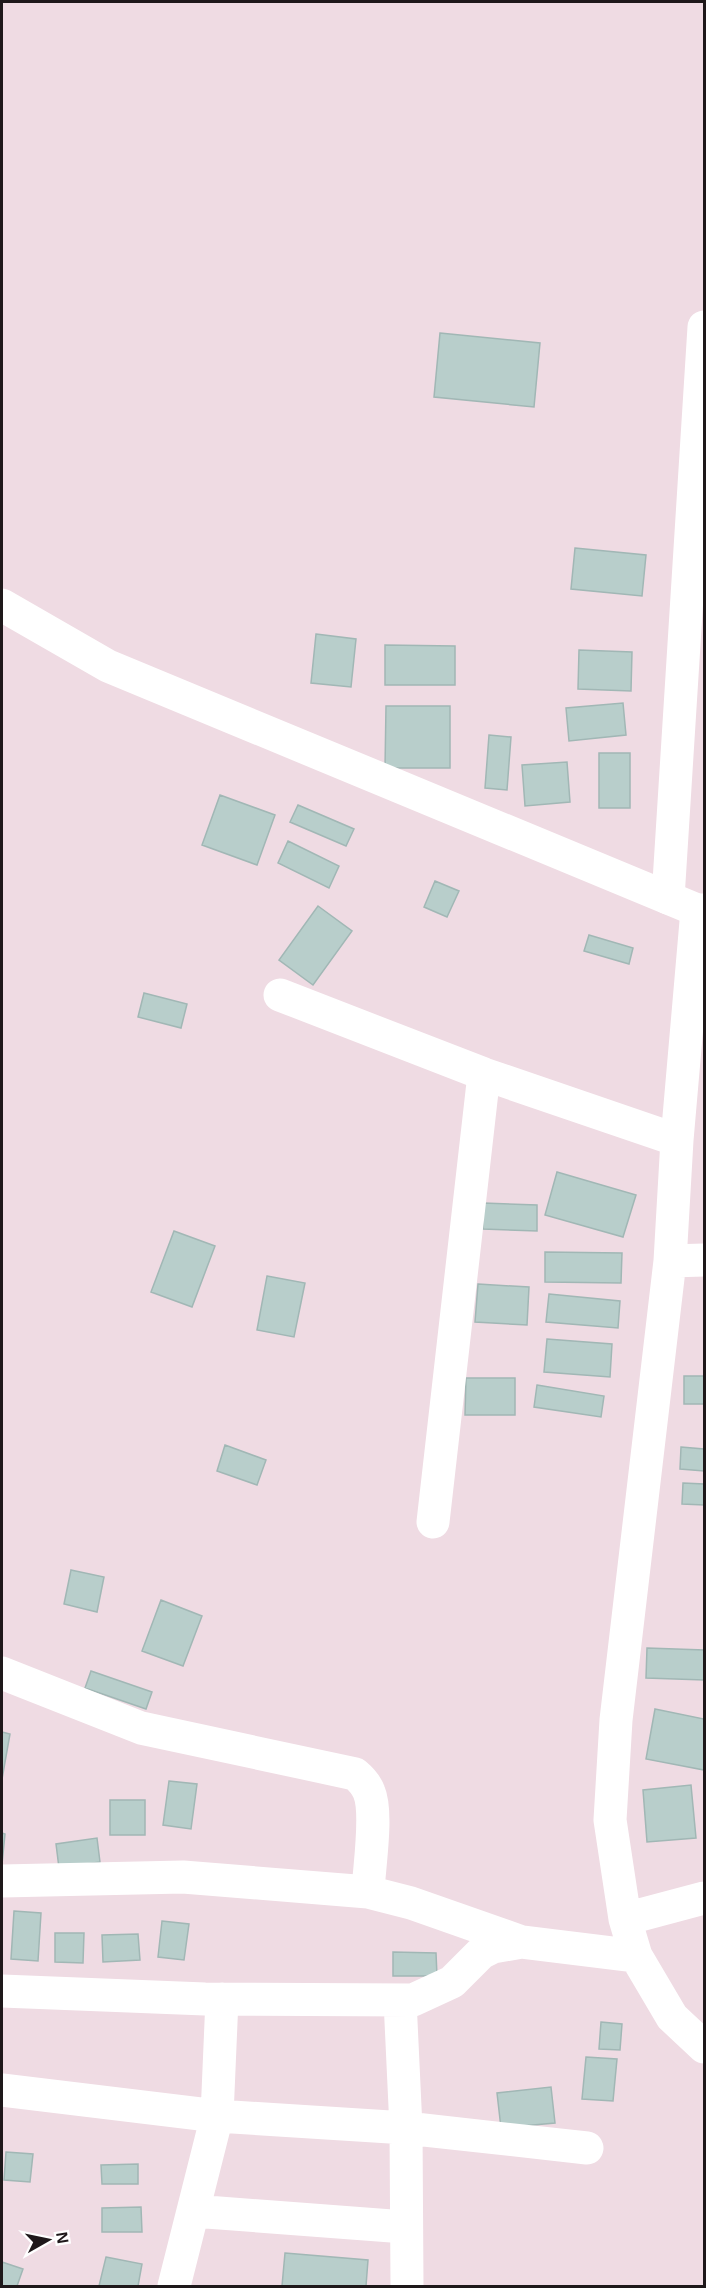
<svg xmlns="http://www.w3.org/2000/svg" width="706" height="2288" font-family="Arial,sans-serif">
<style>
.building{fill:#b8cecb;stroke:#a1b7b5;stroke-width:1.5}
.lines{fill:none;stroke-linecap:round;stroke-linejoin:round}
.street{stroke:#fff;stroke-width:33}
.secondary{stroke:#fff;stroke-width:33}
</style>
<rect width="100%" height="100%" fill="#efdbe3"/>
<!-- building -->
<path class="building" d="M440,333L540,343L534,407L434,397Z
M575,548L646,555L642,596L571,589Z
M316,634L356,639L351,687L311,683Z
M385,645L455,646V685H385Z
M579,650L632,652L631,691L578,689Z
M623,703L626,735L569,741L566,708Z
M386,706H450V768H385Z
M489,735L511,737L507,790L485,788Z
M599,753H630V808H599Z
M567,762L570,802L525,806L522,765Z
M220,795L275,815L257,865L202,845Z
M298,805L354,829L346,846L290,822Z
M288,841L339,866L329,888L278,863Z
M435,881L459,891L447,917L424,907Z
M318,906L352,931L313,985L279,960Z
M589,935L633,948L629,964L584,951Z
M144,993L187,1004L181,1028L138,1017Z
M557,1172L636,1195L623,1237L545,1215Z
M483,1203L537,1205V1231L483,1229Z
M174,1231L215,1246L192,1307L151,1292Z
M545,1252L622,1253L621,1283L545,1282Z
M267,1276L305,1283L294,1337L257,1330Z
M478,1284L529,1287L527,1325L475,1322Z
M549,1294L620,1301L618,1328L546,1322Z
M547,1339L612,1344L610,1377L544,1372Z
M684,1376H704V1404H684Z
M466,1378H515V1415H465Z
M537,1385L604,1396L601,1417L534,1407Z
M225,1445L266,1460L257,1485L217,1471Z
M681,1447L704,1449V1471L680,1469Z
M683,1483L704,1484V1505L682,1504Z
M71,1570L104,1577L97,1612L64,1604Z
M161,1600L202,1616L183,1666L142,1651Z
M647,1648L704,1650V1680L646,1678Z
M91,1671L152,1692L146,1709L85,1688Z
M655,1709L704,1719V1770L646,1759Z
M2,1732L10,1734L2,1779Z
M169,1781L197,1784L191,1829L163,1825Z
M691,1785L696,1838L647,1842L643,1790Z
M110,1800H145V1835H110Z
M2,1833L5,1834L2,1864Z
M97,1838L100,1862L59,1868L56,1844Z
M14,1911L41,1913L38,1961L11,1959Z
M162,1921L189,1924L184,1960L158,1957Z
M55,1933H84L83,1963L55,1962Z
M138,1934L140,1960L103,1962L102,1935Z
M393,1952L436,1953L437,1976H393Z
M601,2022L622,2024L620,2050L599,2049Z
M586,2057L617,2059L613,2101L582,2099Z
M551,2087L555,2123L501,2128L497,2093Z
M6,2152L33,2154L30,2182L4,2180Z
M138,2164V2184H102L101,2165Z
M141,2207L142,2232H102V2208Z
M285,2253L368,2260L366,2286H282Z
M106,2257L142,2264L138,2286H99Z
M2,2262L23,2269L17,2286H2Z"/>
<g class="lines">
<!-- street -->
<path class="street" d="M668,898L704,327
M697,910L677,1140L670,1261L616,1720L610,1820L625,1919L636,1956L672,2017L704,2047
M280,995L484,1074L677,1140
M670,1261L704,1260
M433,1522L484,1074
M2,1673L141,1728L355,1774C361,1779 366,1784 369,1792C378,1813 369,1867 368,1892
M2,1881L183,1877L368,1892L411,1903L522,1942
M625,1919L704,1898
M2,1991L205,1999L413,2000L452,1982L481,1953L493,1947L522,1942L636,1956
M400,2000L406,2128L407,2286
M2,2090L217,2116L406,2128L587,2148
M193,2211L405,2227
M174,2286L217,2116L222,1999"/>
<!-- secondary -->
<path class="secondary" d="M2,605L108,666L668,898L697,910H704"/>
</g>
<!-- border -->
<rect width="706" height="2288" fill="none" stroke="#1e181a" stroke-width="6"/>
<!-- north arrow -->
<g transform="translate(48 2240) rotate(81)" stroke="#ffffff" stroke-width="4.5" paint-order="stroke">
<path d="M0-4.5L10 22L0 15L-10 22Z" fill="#1e181a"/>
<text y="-9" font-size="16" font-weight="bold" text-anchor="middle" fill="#1e181a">N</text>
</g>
</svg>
